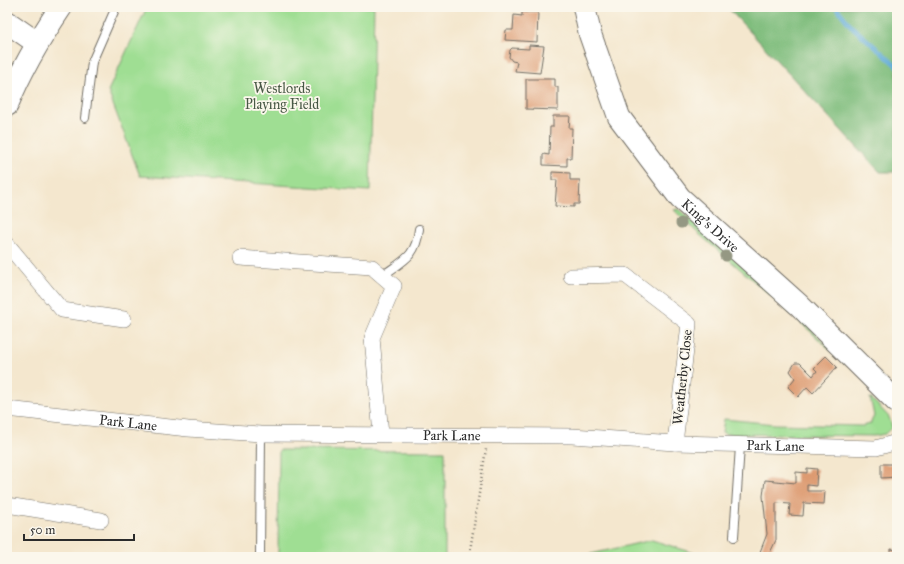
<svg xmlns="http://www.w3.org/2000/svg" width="904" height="564" font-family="'IM FELL Great Primer',serif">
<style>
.green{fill:#9fde93;stroke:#65845f}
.forest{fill:#7fbd7d;stroke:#557454}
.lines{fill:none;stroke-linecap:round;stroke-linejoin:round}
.stream{stroke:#61acd9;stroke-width:4.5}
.building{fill:#dd9a6f}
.lane-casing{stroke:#716d64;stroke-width:10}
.street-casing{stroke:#716d64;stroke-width:16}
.secondary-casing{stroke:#716d64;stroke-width:24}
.primary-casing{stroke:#716d64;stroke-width:24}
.path{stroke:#716d64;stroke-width:2.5;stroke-dasharray:1 3;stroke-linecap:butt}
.lane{stroke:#fff;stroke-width:8}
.street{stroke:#fff;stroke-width:15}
.secondary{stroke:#fff;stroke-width:22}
.primary{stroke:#fff;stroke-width:22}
.tree{fill:#959883}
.labels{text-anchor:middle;stroke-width:3.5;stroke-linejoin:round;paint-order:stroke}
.park-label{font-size:14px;fill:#485845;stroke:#fbf7ec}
.street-label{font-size:14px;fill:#2b2b2b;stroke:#fbf7ec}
</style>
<rect width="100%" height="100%" fill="#fbf7ec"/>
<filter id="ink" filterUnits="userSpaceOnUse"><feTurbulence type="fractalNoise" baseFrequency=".025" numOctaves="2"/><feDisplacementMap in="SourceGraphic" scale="8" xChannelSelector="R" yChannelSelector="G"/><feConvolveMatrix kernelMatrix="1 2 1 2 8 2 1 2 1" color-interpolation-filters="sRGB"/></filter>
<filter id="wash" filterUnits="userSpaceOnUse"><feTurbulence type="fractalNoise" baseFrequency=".012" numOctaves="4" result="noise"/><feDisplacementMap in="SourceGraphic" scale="16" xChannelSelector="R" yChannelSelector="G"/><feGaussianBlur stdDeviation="0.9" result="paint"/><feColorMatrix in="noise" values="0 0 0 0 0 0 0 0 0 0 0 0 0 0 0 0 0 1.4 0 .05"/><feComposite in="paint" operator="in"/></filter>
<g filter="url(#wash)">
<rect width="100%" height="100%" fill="#f4e7ce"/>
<!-- green -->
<path class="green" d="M147,7H374L370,191L140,176L108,91Z
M678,209L778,296L847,365L775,299L700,235L674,210Z
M870,397L889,417L892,427L885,434L874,436L725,434L722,432L724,419L775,424L863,426L870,424L874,416Z
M279,450L445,451V557H278Z
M652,540L707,557H578Z"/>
<!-- forest -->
<path class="forest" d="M727,7H897V172H880Z"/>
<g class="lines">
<!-- stream -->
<path class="stream" d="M836,7L851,26L897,66"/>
</g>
<g id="blocks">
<!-- building -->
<path class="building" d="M522,12H538L537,42L505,40L506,30H513L514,15L522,16Z
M529,45L544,46L540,73L515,71L517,62L512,61L509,57L510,50L512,48L529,49Z
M526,79H555V87H558V110L526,109Z
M553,116H570L569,128H572L571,158H567V166L543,165V154L549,155L550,127H553Z
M552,172L570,173V180H580L579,204H574V207L555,206L557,180H552Z
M826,356L837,367L813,393L807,387L798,397L788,387L795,378L790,371L795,363H800L813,376L817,371L814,368Z
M881,464H897V477L881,478Z
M807,468L817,469L816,486L807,485V491H825L824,504L804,503L803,516L789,515L790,504L776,503V540L768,557H758L767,534L763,496L765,480L796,483V472L807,473Z
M891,549L897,550V557H891Z"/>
</g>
</g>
<g filter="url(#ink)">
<use href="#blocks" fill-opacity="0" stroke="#716d64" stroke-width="1"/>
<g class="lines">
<defs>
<path id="lane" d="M85,118L92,62L116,7
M382,276C404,260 416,257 419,229
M734,537L740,446
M260,557L261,434"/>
<g id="street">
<path d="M7,244L62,310L124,319"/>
<path d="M240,258L372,267L394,286L372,338L381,434"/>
<path d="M571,276L625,275L689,324L675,443"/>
<path id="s1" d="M7,409L188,429L261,434L572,436L675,443L876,448L897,442"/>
<path d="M7,505L101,520"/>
</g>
<path id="secondary" d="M7,22L37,43"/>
<g id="primary">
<path id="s2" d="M584,7L590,34L619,117L680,198L799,305L897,402"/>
<path d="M7,105C21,70 40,38 61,7"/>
</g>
</defs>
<!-- lane casing -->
<use href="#lane" class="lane-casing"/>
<!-- street casing -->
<use href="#street" class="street-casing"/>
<!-- secondary casing -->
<use href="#secondary" class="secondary-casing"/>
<!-- primary casing -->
<use href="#primary" class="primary-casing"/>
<!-- path -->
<path class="path" d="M469,557L486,449"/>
<!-- lane -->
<use href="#lane" class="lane"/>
<!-- street -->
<use href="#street" class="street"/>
<!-- secondary -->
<use href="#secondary" class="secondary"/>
<!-- primary -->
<use href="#primary" class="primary"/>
</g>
<!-- trees -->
<g class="tree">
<circle cx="681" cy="223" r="5.5"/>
<circle cx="726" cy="256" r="5.5"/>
</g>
</g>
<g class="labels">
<!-- park labels -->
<g class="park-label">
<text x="282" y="93">Westlords<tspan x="282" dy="16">Playing Field</tspan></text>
</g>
<!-- street labels -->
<g class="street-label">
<text dy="5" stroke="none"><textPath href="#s2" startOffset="258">King's Drive</textPath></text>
<text transform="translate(682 377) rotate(-84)" y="5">Weatherby Close</text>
<text dy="5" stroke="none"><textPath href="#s1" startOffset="122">Park Lane</textPath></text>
<text dy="5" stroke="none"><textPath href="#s1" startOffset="446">Park Lane</textPath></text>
<text dy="5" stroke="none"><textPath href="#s1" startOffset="770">Park Lane</textPath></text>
</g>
</g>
<!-- margin -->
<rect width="904" height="564" fill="none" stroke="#fbf7ec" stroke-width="24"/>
<!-- scale -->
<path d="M24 534v6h110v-6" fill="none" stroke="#2b2b2b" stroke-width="2"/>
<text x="30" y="534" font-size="12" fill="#2b2b2b" stroke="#fbf7ec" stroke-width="3" paint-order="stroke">50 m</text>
</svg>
